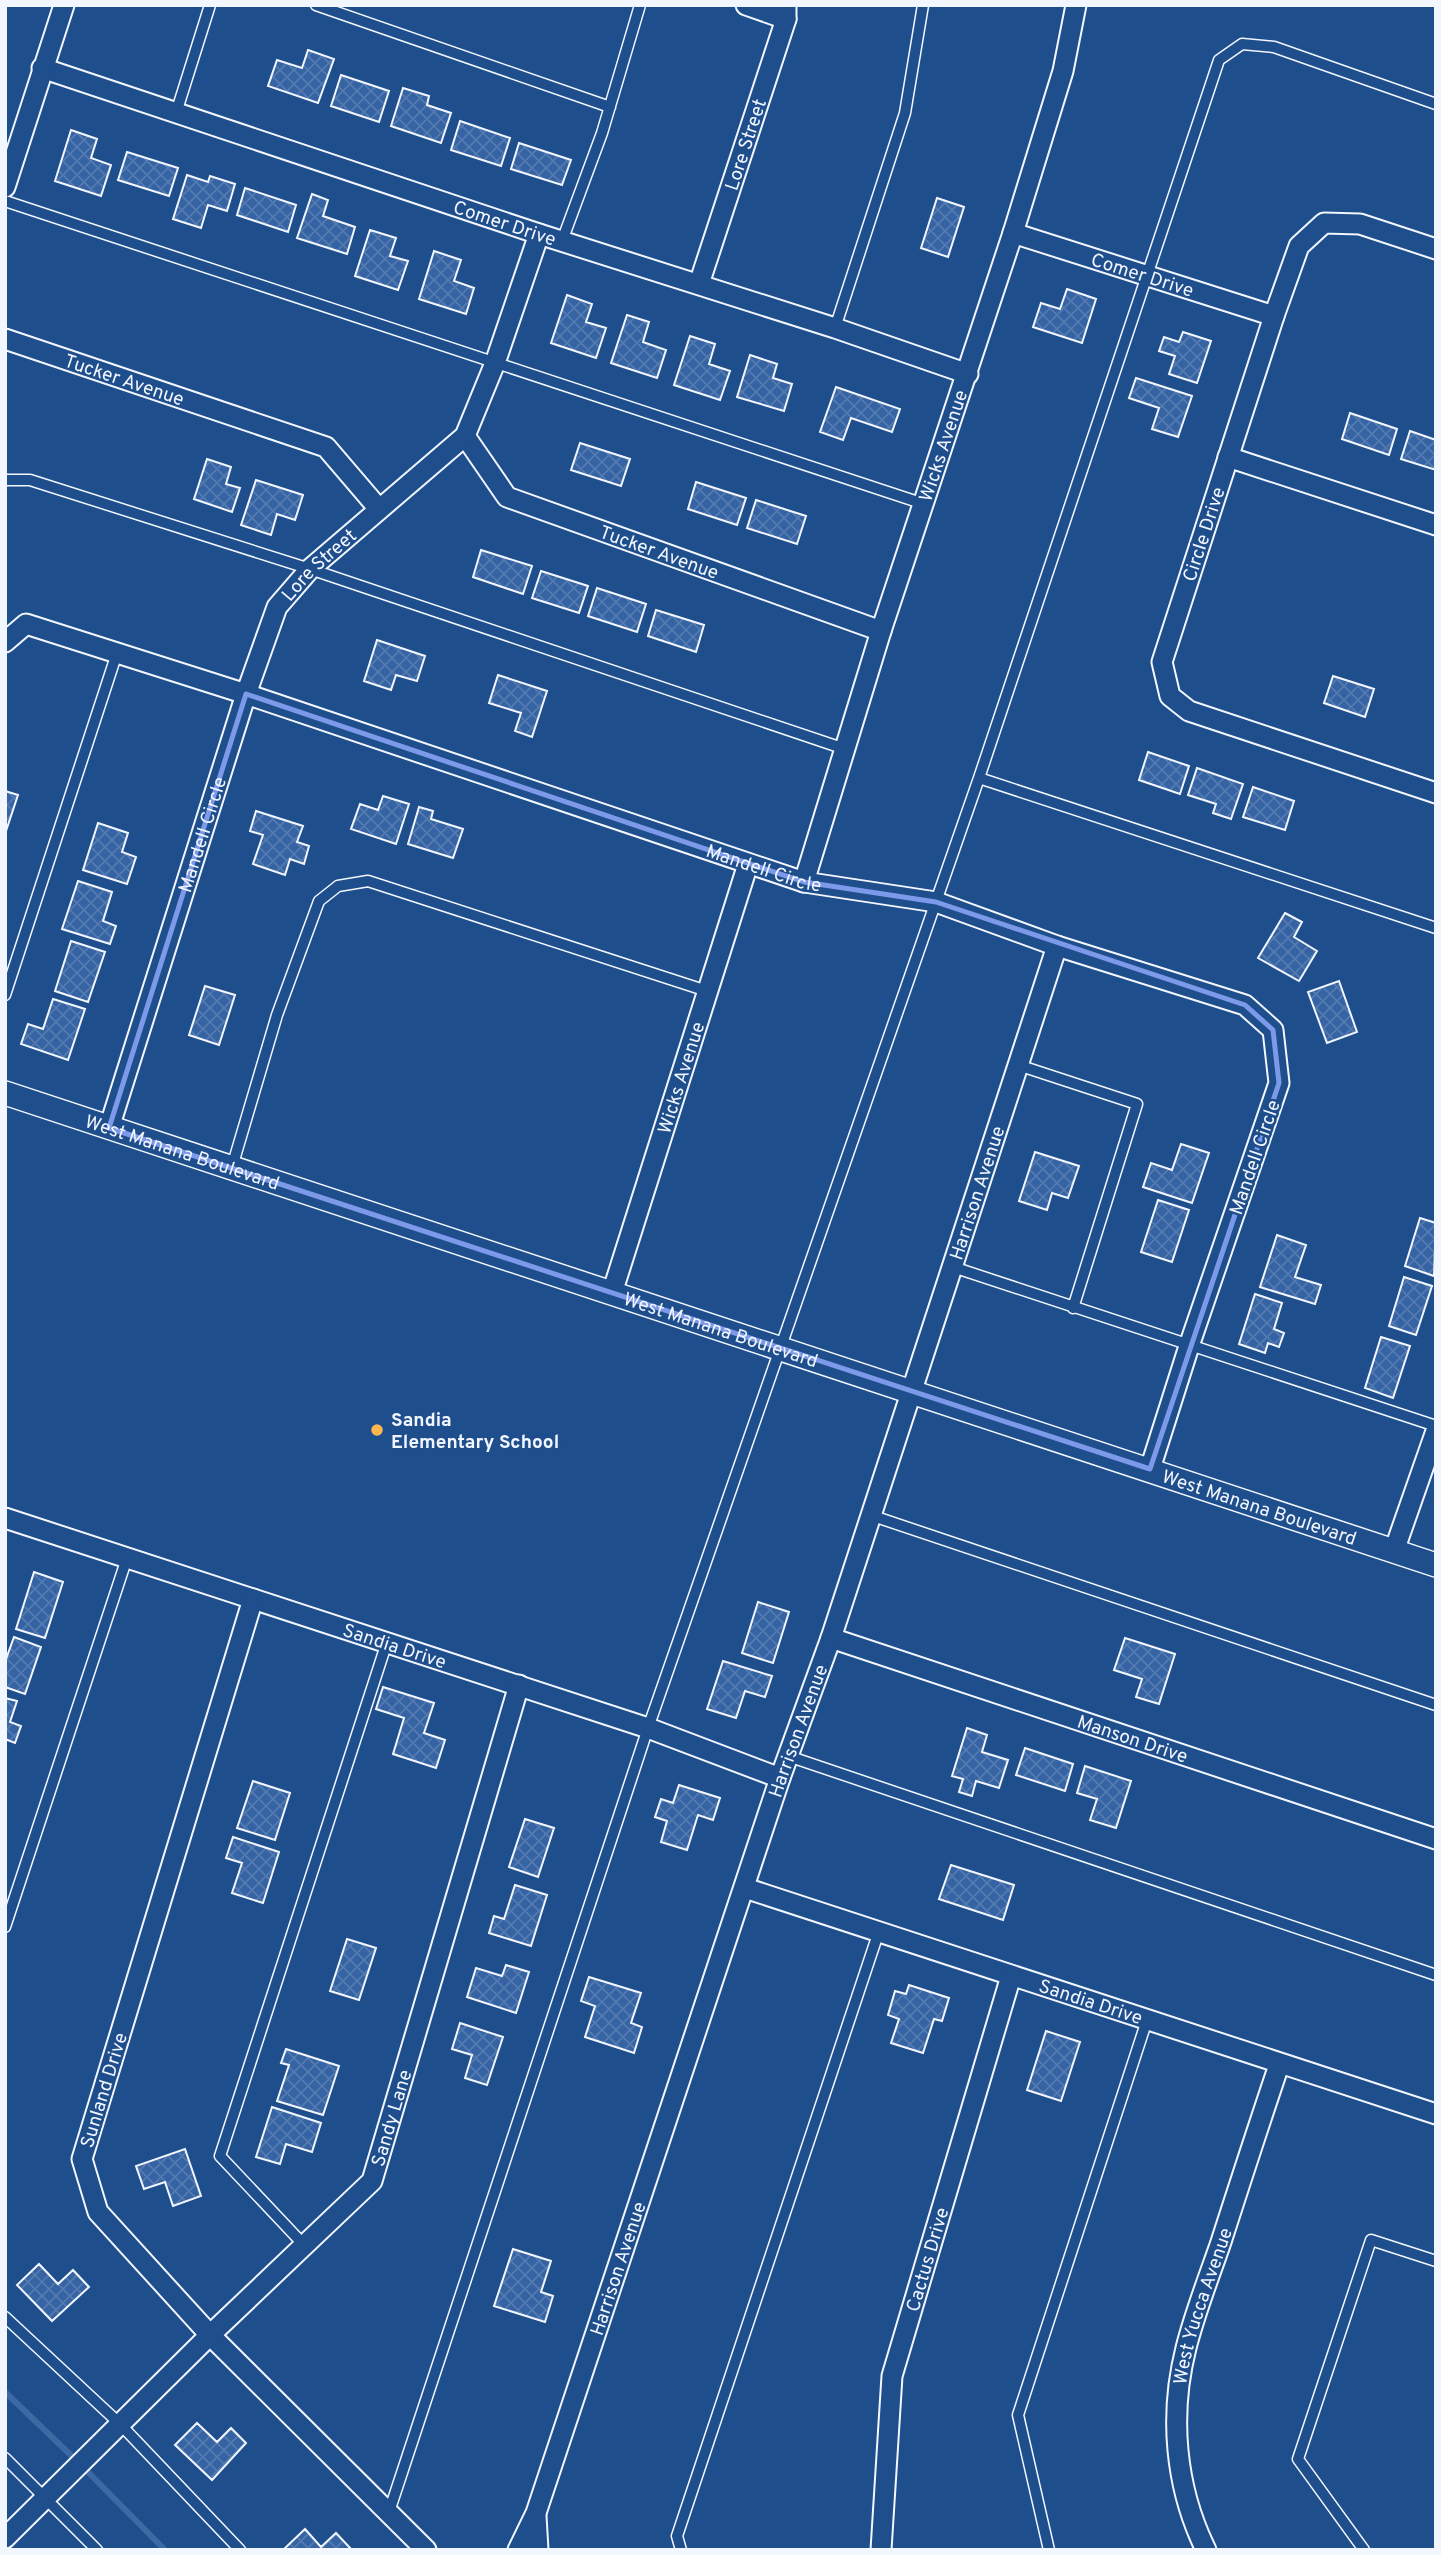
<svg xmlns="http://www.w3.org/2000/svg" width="1441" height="2555" font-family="Overpass,sans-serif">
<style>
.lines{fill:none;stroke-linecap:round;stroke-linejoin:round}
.stream{stroke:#3b69a3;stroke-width:6}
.building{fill:url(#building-cross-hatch);stroke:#f2f6ff;stroke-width:2}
.service-casing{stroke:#f2f6ff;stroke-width:13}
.minor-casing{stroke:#f2f6ff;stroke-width:23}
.tertiary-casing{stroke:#f2f6ff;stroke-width:26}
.service{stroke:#1f4e8c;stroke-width:10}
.minor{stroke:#1f4e8c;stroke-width:19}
.tertiary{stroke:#1f4e8c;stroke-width:23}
.marked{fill:none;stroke:#7d9aea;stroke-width:5;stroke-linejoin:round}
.poi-dot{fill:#ffb74d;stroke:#1f4e8c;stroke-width:2.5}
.labels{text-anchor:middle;stroke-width:5;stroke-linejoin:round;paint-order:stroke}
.street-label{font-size:19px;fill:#f2f6ff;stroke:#1f4e8c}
.poi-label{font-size:19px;font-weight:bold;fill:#f2f6ff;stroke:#1f4e8c;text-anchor:start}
</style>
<defs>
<pattern id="building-cross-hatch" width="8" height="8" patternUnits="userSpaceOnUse" patternTransform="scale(1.75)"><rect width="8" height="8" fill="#3563a3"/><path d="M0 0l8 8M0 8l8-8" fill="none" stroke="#537ab1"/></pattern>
</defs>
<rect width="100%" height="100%" fill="#1f4e8c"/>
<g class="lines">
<!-- stream -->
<path class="stream" d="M5,2392L80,2464L165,2550"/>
</g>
<!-- building -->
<path class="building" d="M308,50L334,59L318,103L268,86L277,60L302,68Z
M341,75L389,91L379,122L331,106Z
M403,88L429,96L427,105L451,113L441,143L391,126Z
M460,121L510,138L501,166L451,150Z
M71,130L97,139L91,158L111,165L101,196L55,181Z
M519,143L571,160L562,185L511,169Z
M127,152L178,168L169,196L118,180Z
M187,175L208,182L210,176L235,184L227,211L208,205L201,228L173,219Z
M245,188L296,205L288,232L237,215Z
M312,194L328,200L323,216L355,227L347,254L297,238Z
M937,198L964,207L948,257L921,248Z
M370,230L396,238L390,256L408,261L398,290L355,276Z
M434,251L461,260L454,281L474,288L466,314L419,299Z
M1067,289L1096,299L1082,343L1033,327L1041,303L1060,309Z
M567,295L592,304L586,322L606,328L596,358L551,343Z
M627,315L649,322L643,342L666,350L657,378L611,363Z
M1183,332L1211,341L1197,383L1169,374L1175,356L1159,351L1164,337L1179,342Z
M690,336L715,344L709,364L730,371L720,400L674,385Z
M750,355L777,364L773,378L792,384L784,411L737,397Z
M1136,378L1192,396L1178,437L1152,429L1159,408L1129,398Z
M836,387L900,409L892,432L851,418L843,440L820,432Z
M1350,413L1397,429L1389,455L1342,439Z
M1410,431L1436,440V470L1401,459Z
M580,443L630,459L621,486L571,470Z
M207,459L231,467L226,484L240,488L232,512L194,499Z
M256,480L303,495L295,520L277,514L271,535L241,525Z
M696,482L746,498L737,525L688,509Z
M756,500L806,516L797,544L747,528Z
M481,550L532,566L523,594L473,577Z
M541,571L588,586L579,613L532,598Z
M597,588L646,604L637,632L588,616Z
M656,610L704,625L696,652L648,636Z
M377,640L425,656L417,681L396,675L391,690L364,681Z
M498,675L547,691L532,737L515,731L521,713L489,703Z
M1333,676L1374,689L1365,717L1324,703Z
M1148,752L1189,766L1180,794L1139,780Z
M1197,768L1243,784L1231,819L1213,813L1216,804L1188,795Z
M1253,787L1294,801L1285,830L1243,817Z
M5,791L18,795L5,834Z
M383,796L409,804L396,844L351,829L360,804L378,810Z
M419,807L433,811L431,819L463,829L453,858L408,844Z
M256,811L303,826L297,842L309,846L304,864L290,859L285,875L253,864L263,835L250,831Z
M98,823L128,833L122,852L136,857L127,884L83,870Z
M78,881L112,892L103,921L116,926L110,944L62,929Z
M1285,913L1302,922L1294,937L1317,951L1299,981L1258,958Z
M71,941L105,952L88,1002L55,991Z
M1339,981L1357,1032L1327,1043L1308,992Z
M205,986L235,995L219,1045L189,1035Z
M53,999L85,1009L68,1060L21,1044L28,1024L43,1029Z
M1181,1144L1209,1153L1192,1203L1143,1187L1151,1163L1172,1170Z
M1035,1152L1079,1166L1068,1198L1052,1193L1047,1210L1019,1201Z
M1158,1200L1189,1210L1172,1262L1141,1252Z
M1420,1218L1436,1223L1434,1276L1405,1266Z
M1277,1235L1306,1245L1295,1277L1321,1285L1315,1304L1260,1287Z
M1404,1277L1432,1286L1416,1335L1389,1326Z
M1255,1294L1282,1303L1274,1329L1284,1333L1279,1347L1268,1343L1265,1353L1239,1344Z
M1381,1337L1410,1346L1393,1398L1365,1388Z
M34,1572L63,1582L45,1638L16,1629Z
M758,1602L789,1612L773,1663L742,1653Z
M14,1637L41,1647L25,1694L5,1687V1662Z
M1125,1638L1175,1654L1159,1704L1136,1697L1142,1679L1114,1670Z
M723,1661L772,1676L765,1697L745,1691L736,1718L707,1709Z
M383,1687L434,1703L424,1733L445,1740L436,1768L393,1754L404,1718L376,1709Z
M5,1698L17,1701L10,1722L21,1726L15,1743L5,1739Z
M967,1728L987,1735L982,1752L1008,1760L999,1788L976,1781L972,1796L959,1792L963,1779L952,1776Z
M1025,1748L1073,1764L1065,1791L1016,1775Z
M1085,1766L1131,1781L1116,1828L1090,1820L1097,1799L1077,1793Z
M253,1781L290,1793L275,1840L237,1828Z
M679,1785L720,1798L713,1820L698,1815L687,1850L661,1842L667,1821L655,1817L661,1799L673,1803Z
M525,1819L554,1828L538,1877L509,1867Z
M233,1837L279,1852L263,1903L232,1893L242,1863L226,1858Z
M951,1865L1014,1885L1003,1920L939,1899Z
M515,1885L547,1895L531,1946L489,1933L494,1916L504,1919Z
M347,1939L376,1948L359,2000L330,1991Z
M506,1965L529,1972L516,2013L467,1997L476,1968L502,1976Z
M589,1977L641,1993L631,2023L642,2027L634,2053L585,2037L595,2006L581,2001Z
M909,1985L949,1998L942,2021L934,2019L923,2053L891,2043L899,2019L888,2015L895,1991L906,1994Z
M460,2023L503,2037L487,2085L465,2078L472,2055L452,2049Z
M1046,2031L1080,2042L1061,2101L1027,2090Z
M286,2049L339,2066L323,2115L277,2101L289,2065L281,2063Z
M272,2107L321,2123L312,2152L286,2144L280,2164L256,2157Z
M185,2149L201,2196L173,2206L165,2182L144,2189L136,2166Z
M513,2249L551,2261L541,2292L553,2296L545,2322L494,2306Z
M39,2264L58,2284L73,2270L89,2287L52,2321L17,2285Z
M197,2423L217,2442L231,2428L246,2443L212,2480L175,2445Z
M305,2529L321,2547L336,2533L352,2550H283Z"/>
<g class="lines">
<defs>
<path id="service" d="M316,5L610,107
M176,113L210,5
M5,201L924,504
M562,241L602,133L640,5
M835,328L905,113L923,5
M5,480H30L310,569L845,749
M979,778L1436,928
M5,995L117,653
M1018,1065L1137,1104L1073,1308
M232,1167L277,1015L319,901L338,886L368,881L707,991
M953,1267L1436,1426
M870,1515L1436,1705
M788,1756L1436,1975
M5,1927L127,1558
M304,2245L220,2156L387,1642
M5,2317L120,2424L240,2550
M5,2458L97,2550
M389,2512L648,1728L979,778L1219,60L1242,44L1274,47L1436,104
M681,2550L677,2536L879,1931
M1049,2550L1018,2415L1147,2020
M1364,2550L1298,2459L1371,2240L1436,2261"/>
<g id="minor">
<path d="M746,5L786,19"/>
<path id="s1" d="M42,68L539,234L835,328L968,374"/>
<path d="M5,187L64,5"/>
<path id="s2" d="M1013,233L1274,316"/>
<path d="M1436,249L1360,224L1324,223L1299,246L1274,316L1162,662L1170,696L1189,711L1436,793"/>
<path id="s3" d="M699,284L786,19V5"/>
<path id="s4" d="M5,339L326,447L379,509"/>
<path id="s5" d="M465,436L507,497L881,631"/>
<path d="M1228,457L1436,525"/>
<path id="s6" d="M5,642L26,624L246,694L804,882L936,902L1057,946L1245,1005L1273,1030L1279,1083L1190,1343L1150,1469"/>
<path id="s7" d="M804,882L881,631L1013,233L1063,71L1076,5"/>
<path id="s8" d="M109,1128L246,694L277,607L310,569L465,436L495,363L539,234"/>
<path id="s9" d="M612,1293L748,864"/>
<path id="s10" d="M5,1518L648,1728L780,1778"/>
<path d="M1394,1551L1436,1431"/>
<path d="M253,1599L82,2159L98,2212L210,2335L426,2550"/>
<path id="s11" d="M831,1638L1436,1839"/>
<path id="s12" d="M745,1888L1436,2114"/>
<path d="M536,2516L538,2550"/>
<path id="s13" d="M5,2538L210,2335L372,2181L519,1685"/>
<path id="s14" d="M518,2550L536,2513L780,1778L831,1638L1057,946"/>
<path id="s15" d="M881,2550L892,2376L1011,1976"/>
<path id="s16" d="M1206,2550C1175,2487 1169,2415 1186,2348C1195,2312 1209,2277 1221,2242C1240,2183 1259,2124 1279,2065"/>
</g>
<g id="tertiary">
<path id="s17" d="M5,1093L1436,1565"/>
</g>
</defs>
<!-- service casing -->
<use href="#service" class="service-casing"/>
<!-- minor casing -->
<use href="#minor" class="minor-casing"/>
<!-- tertiary casing -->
<use href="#tertiary" class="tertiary-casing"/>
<!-- service -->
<use href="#service" class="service"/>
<!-- minor -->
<use href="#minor" class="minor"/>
<!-- tertiary -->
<use href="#tertiary" class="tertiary"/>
</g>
<!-- marked area -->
<path class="marked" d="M246,694L804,882L936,902L1245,1005L1273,1030L1279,1083L1150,1469L109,1128Z"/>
<!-- markers -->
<circle class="poi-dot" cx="377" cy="1430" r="7"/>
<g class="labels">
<!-- street labels -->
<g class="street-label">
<text dy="7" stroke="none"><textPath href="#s3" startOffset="147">Lore Street</textPath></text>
<text dy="7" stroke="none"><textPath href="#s1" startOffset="488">Comer Drive</textPath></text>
<text dy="7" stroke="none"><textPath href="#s2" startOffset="136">Comer Drive</textPath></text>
<text dy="7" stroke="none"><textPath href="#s4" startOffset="126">Tucker Avenue</textPath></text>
<text dy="7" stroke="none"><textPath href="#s7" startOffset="458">Wicks Avenue</textPath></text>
<text transform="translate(1203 534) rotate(-72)" y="7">Circle Drive</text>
<text dy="7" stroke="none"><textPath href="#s5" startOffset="236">Tucker Avenue</textPath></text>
<text dy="7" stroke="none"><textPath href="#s8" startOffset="607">Lore Street</textPath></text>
<text dy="7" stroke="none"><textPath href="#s8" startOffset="308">Mandell Circle</textPath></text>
<text dy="7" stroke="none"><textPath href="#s6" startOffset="805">Mandell Circle</textPath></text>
<text dy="7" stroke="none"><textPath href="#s9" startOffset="226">Wicks Avenue</textPath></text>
<text dy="7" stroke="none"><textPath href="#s17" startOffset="187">West Manana Boulevard</textPath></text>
<text transform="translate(1254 1157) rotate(-71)" y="7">Mandell Circle</text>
<text dy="7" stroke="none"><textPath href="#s14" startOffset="1433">Harrison Avenue</textPath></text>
<text dy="7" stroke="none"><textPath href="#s17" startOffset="754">West Manana Boulevard</textPath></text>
<text dy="7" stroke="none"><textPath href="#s17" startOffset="1321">West Manana Boulevard</textPath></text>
<text dy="7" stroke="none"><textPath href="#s10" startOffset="410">Sandia Drive</textPath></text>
<text dy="7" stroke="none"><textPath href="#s14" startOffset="866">Harrison Avenue</textPath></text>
<text dy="7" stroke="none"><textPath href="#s11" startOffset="318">Manson Drive</textPath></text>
<text dy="7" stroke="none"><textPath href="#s12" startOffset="364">Sandia Drive</textPath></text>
<text transform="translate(103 2090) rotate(-73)" y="7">Sunland Drive</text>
<text dy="7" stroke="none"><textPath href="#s13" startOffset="578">Sandy Lane</textPath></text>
<text dy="7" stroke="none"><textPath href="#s15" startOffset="296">Cactus Drive</textPath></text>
<text dy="7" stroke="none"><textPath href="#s14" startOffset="299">Harrison Avenue</textPath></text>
<text dy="7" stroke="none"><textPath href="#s16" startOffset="252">West Yucca Avenue</textPath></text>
</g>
<!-- poi labels -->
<g class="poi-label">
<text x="391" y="1426">Sandia<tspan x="391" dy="22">Elementary School</tspan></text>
</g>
</g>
<!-- border -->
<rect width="1441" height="2555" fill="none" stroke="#f2f6ff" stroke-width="14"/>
</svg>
